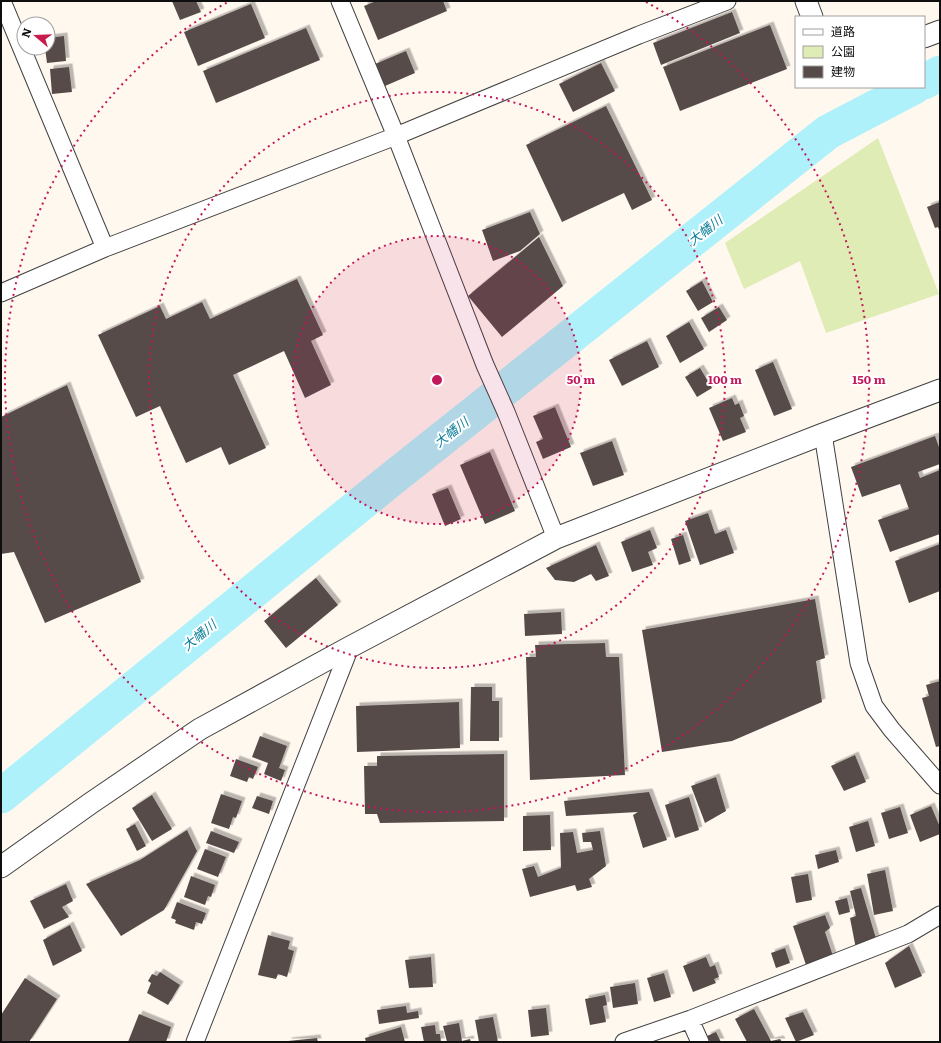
<svg xmlns="http://www.w3.org/2000/svg" width="941" height="1043" font-family="Literata,'Noto Sans JP',serif">
<style>
.green{fill:#dfecb5}
.lines{fill:none;stroke-linecap:round;stroke-linejoin:round}
.river{stroke:#aff1fa;stroke-width:35}
.building{fill:#574b49;filter:url(#shadow)}
.minor-casing{stroke:#414141;stroke-width:19}
.tertiary-casing{stroke:#414141;stroke-width:23}
.minor{stroke:#fff;stroke-width:17}
.tertiary{stroke:#fff;stroke-width:21}
.ring{fill:none;stroke:#c2185b;stroke-width:2;stroke-dasharray:2 4}
.labels{text-anchor:middle;stroke-width:4;stroke-linejoin:round;paint-order:stroke}
.water-label{font-size:13px;font-style:italic;fill:#0e7f99;stroke:#fff}
.centre{fill:#c2185b;stroke:#fff;stroke-width:2}
.ring-label{font-size:12px;text-anchor:middle;font-weight:bold;fill:#c2185b;stroke:#fff;stroke-width:4;stroke-linejoin:round;paint-order:stroke}
</style>
<defs>
<filter id="shadow"><feDropShadow dx="3.5" dy="-3.5" stdDeviation="0" flood-color="#0004"/></filter>
</defs>
<rect width="100%" height="100%" fill="#fff8ef"/>
<!-- green -->
<path class="green" d="M878,138L939,294L826,333L800,261L744,289L725,243Z"/>
<g class="lines">
<!-- river -->
<path class="river" d="M924,82L940,73
M1,796L389,481L828,132L914,87"/>
</g>
<!-- building -->
<path class="building" d="M172,1H196L201,12L180,20Z
M376,1H443L447,11L378,40L364,6Z
M251,4L265,38L198,66L184,32Z
M732,12L740,33L661,65L653,43Z
M770,25L787,69L680,111L663,67Z
M306,28L320,60L216,103L203,71Z
M64,36L66,61L47,63L45,48H48V38Z
M406,51L415,73L385,86L375,64Z
M601,63L615,91L573,112L559,84Z
M69,67L72,92L52,94L50,69Z
M606,106L652,200L632,210L624,193L562,222L526,145Z
M940,202V232L938,227L935,228L927,207Z
M530,212L540,234L520,251L493,261L482,230Z
M539,237L563,286L502,337L468,296Z
M297,279L323,335L311,341L331,385L305,398L284,351L233,375L266,448L229,465L221,447L186,463L160,406L136,417L98,335L160,306L166,319L202,302L210,319Z
M702,281L713,302L698,311L686,291Z
M719,307L727,320L709,332L701,318Z
M689,322L704,349L680,363L666,336Z
M647,341L659,367L622,386L609,360Z
M773,362L792,409L774,416L755,370Z
M700,368L712,388L697,397L685,377Z
M67,385L141,582L45,623L14,552L1,554V417Z
M732,398L735,405L739,403L744,416L740,418L746,432L723,441L709,408Z
M555,407L571,447L543,459L536,442L543,439L533,416Z
M935,436L940,450V464L918,472L920,478L940,470V534L890,552L878,520L909,509L900,484L862,497L851,467Z
M612,441L624,475L593,486L580,453Z
M490,452L515,511L485,524L460,465Z
M448,488L461,519L445,526L432,494Z
M708,513L715,534L726,530L734,553L700,565L685,521Z
M650,530L657,548L648,552L653,565L632,572L621,542Z
M683,535L691,561L679,565L671,539Z
M940,544V591L909,603L895,561Z
M596,545L609,576L596,581L591,574L574,582L555,580L546,568Z
M316,578L338,605L286,648L264,621Z
M815,599L825,658L816,661L822,702L732,741L662,752L642,630Z
M561,612L562,634L525,636L524,614Z
M605,643L606,657H619L625,775L530,780L526,657H536L535,645Z
M940,681V746L936,747L922,698L929,696L926,685Z
M471,687H492V701H499V741H470Z
M459,702L460,748L357,752L356,706Z
M260,736L287,746L279,768L285,770L281,781L264,774L268,763L252,757Z
M504,754V821L380,823L377,814H365L364,766H377V756Z
M855,755L866,782L844,791L831,766Z
M236,759L258,767L253,779L249,777L247,782L230,776Z
M716,777L726,811L705,823L691,786Z
M649,792L667,840L643,848L633,815L638,812L566,816L564,801Z
M221,794L242,801L236,818L233,817L229,829L211,823Z
M152,795L172,829L152,841L132,808Z
M257,796L273,801L269,814L252,808Z
M689,797L699,830L675,838L665,805Z
M931,806L940,827V834L920,842L910,815Z
M900,807L908,833L889,839L881,813Z
M550,815L551,850L523,851V816Z
M868,821L875,846L856,852L849,827Z
M135,824L146,846L137,851L126,829Z
M187,830L197,851L164,910L121,936L86,884L140,860Z
M211,831L239,842L234,853L206,843Z
M600,831L606,866L589,879L592,887L577,891L575,885L530,897L522,869L534,866L538,877L561,868L560,833L573,832L577,853L593,850L591,842H583L582,833Z
M205,849L226,857L218,877L197,869Z
M836,850L839,862L818,869L815,855Z
M885,870L893,911L874,915L867,874Z
M808,874L812,900L796,903L791,877Z
M191,876L215,885L211,897L208,896L205,905L184,897Z
M66,884L73,901L62,907L69,917L44,929L30,901Z
M861,888L877,942L856,949L850,918L856,916L850,891Z
M847,898L850,912L839,915L835,901Z
M177,902L206,913L202,924L196,922L194,930L175,923L176,920L171,918Z
M825,915L830,928L825,932L833,956L806,965L793,926Z
M70,925L82,951L53,966L43,940Z
M268,935L290,941L288,949L294,951L287,977L278,974L276,979L258,975Z
M909,946L922,976L895,988L885,963Z
M785,948L790,963L776,968L771,953Z
M431,957L433,987L409,988L405,960Z
M706,957L710,967L715,965L719,977L714,979L716,983L693,992L683,966Z
M160,972L180,985L168,1005L147,993L151,983L148,981L152,974L157,976Z
M664,973L671,997L654,1002L647,978Z
M25,978L57,999L29,1042H1V1015Z
M635,983L638,1004L613,1008L610,987Z
M605,995L607,1005L603,1006L606,1022L590,1025L585,999Z
M406,1006L407,1013L418,1011L419,1018L379,1024L377,1010Z
M546,1008L549,1035L531,1037L528,1010Z
M754,1009L771,1041L780,1039L782,1042H747L735,1019Z
M803,1012L814,1035L796,1042L785,1018Z
M139,1014L171,1027L166,1042H128Z
M493,1017L498,1042H479L475,1020Z
M459,1023L462,1041L470,1039L471,1042H447L443,1026Z
M435,1025L436,1034H440L441,1042H424L421,1027Z
M401,1027L405,1042H366L365,1038Z
M716,1032L721,1042H710L707,1036Z
M317,1038L318,1042H288V1041Z"/>
<g class="lines">
<defs>
<path id="minor" d="M2,1L105,248
M340,1L396,136L485,365L506,412L556,538
M1,293L105,248L396,136L639,35L727,1
M823,434L859,663L874,706L892,730L940,785
M690,1020L700,1042
M195,1042L350,647
M624,1042L691,1019L908,934L940,915"/>
<path id="tertiary" d="M806,1L812,17
M924,37L940,31
M1,867L91,803L200,729L350,647L556,538L823,434L940,390"/>
</defs>
<!-- minor casing -->
<use href="#minor" class="minor-casing"/>
<!-- tertiary casing -->
<use href="#tertiary" class="tertiary-casing"/>
<!-- minor -->
<use href="#minor" class="minor"/>
<!-- tertiary -->
<use href="#tertiary" class="tertiary"/>
</g>
<!-- distance rings -->
<circle cx="437" cy="380" r="144" fill="#c2185b" fill-opacity=".12"/>
<g class="ring">
<circle cx="437" cy="380" r="144"/>
<circle cx="437" cy="380" r="288"/>
<path d="M646 2A432 432 0 1 1 228 2"/>
</g>
<g class="labels">
<!-- water labels -->
<g class="water-label">
<text transform="translate(705 230) rotate(-38)" y="5">大幡川</text>
<text transform="translate(451 432) rotate(-38)" y="5">大幡川</text>
<text transform="translate(199 635) rotate(-39)" y="5">大幡川</text>
</g>
</g>
<circle cx="437" cy="380" r="6" class="centre"/>
<g class="ring-label">
<text x="581" y="384">50 m</text>
<text x="725" y="384">100 m</text>
<text x="869" y="384">150 m</text>
</g>
<!-- border -->
<rect width="941" height="1043" fill="none" stroke="#0e0e0e" stroke-width="4"/>
<!-- legend -->
<rect x="795" y="16" width="130" height="72" fill="#ffffff" stroke="#9f9f9f"/>
<rect x="803" y="29" width="20" height="6" fill="#ffffff" stroke="#9f9f9f"/>
<text x="831" y="36" font-size="12" fill="#0e0e0e">道路</text>
<rect x="803" y="46" width="20" height="12" fill="#dfecb5" stroke="#9f9f9f"/>
<text x="831" y="56" font-size="12" fill="#0e0e0e">公園</text>
<rect x="803" y="66" width="20" height="12" fill="#574b49" stroke="#9f9f9f"/>
<text x="831" y="76" font-size="12" fill="#0e0e0e">建物</text>
<!-- north arrow -->
<g transform="translate(36 36) rotate(289)"><circle r="19" fill="#ffffff" stroke="#9f9f9f"/>
<path d="M0-3L7 15L0 10L-7 15Z" fill="#c81c4f"/>
<text y="-6" font-size="11" font-weight="bold" text-anchor="middle" fill="#0e0e0e">N</text>
</g>
</svg>
